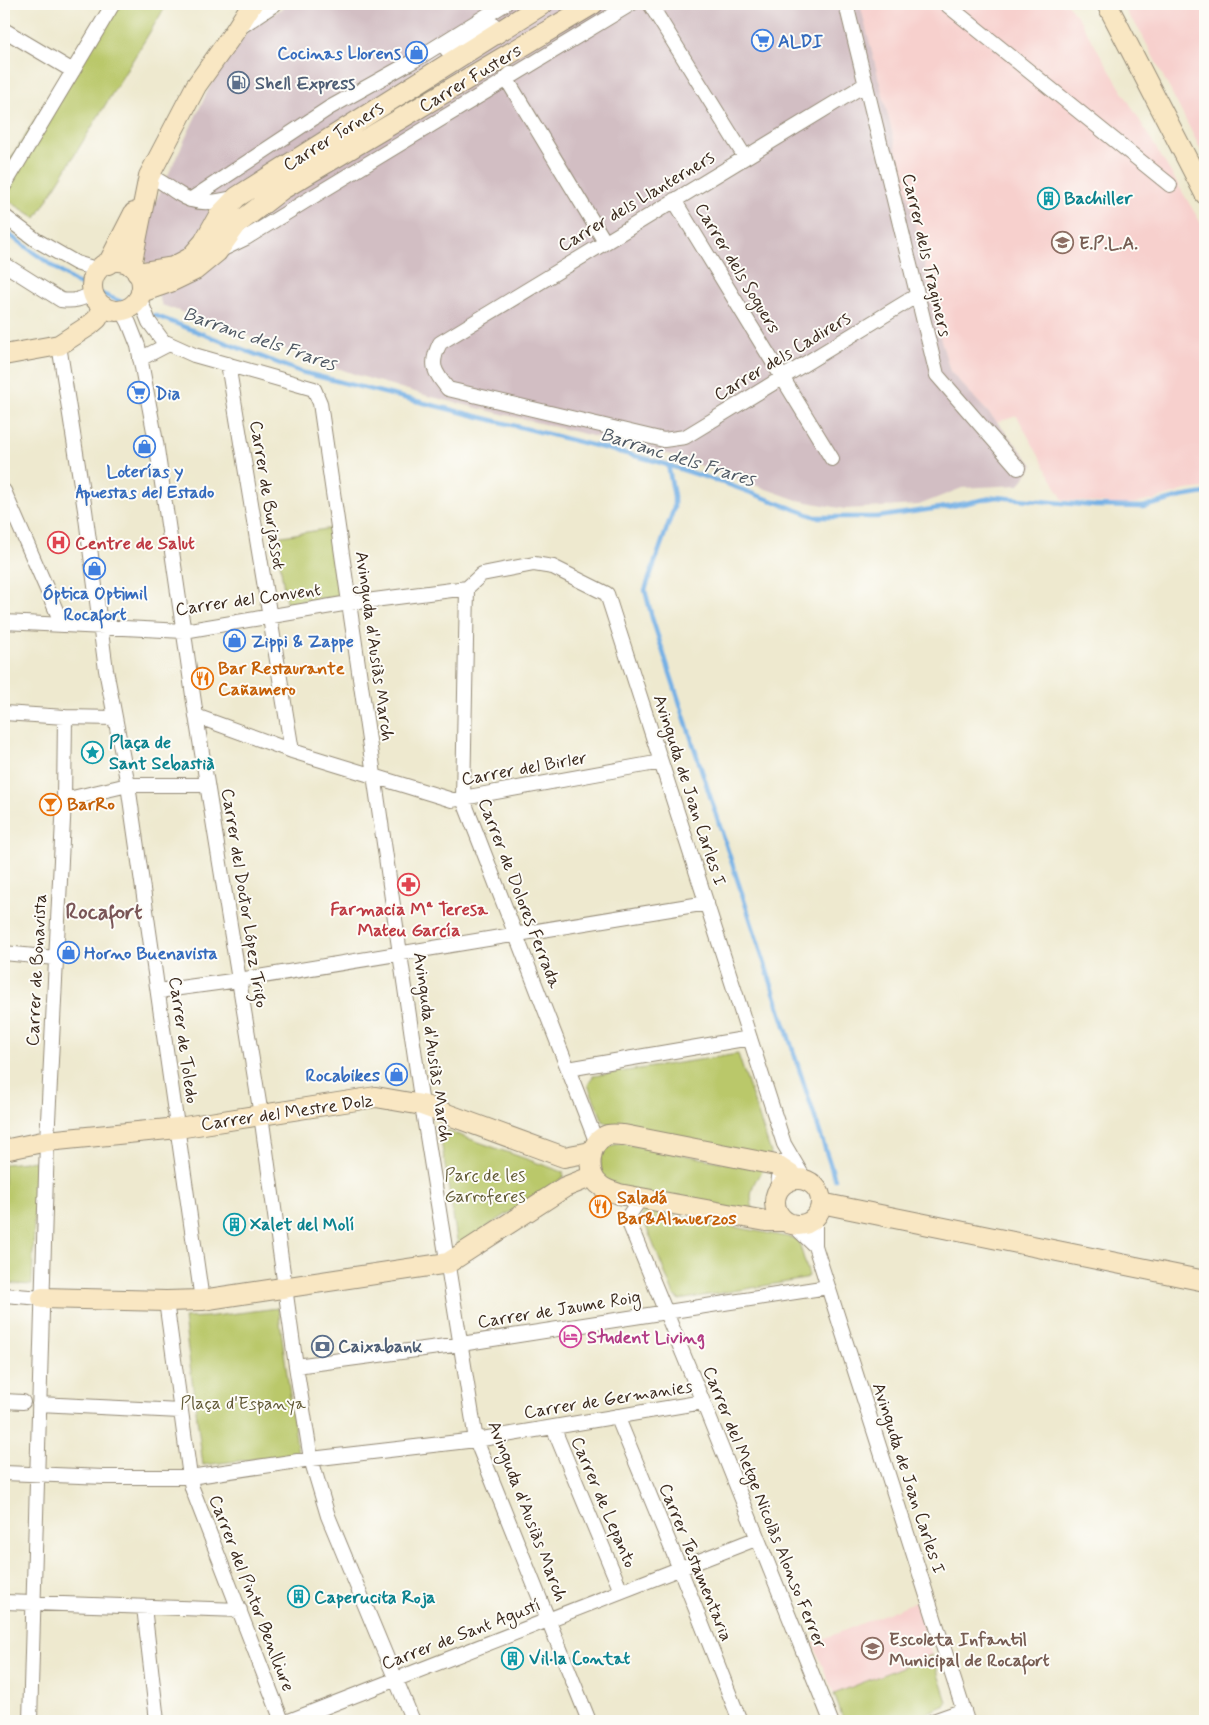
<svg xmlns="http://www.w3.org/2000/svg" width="1209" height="1725" font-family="Mynerve,sans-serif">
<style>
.built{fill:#f7d0cd}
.industrial{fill:#d2bec3}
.green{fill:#bac86b;stroke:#7a7944}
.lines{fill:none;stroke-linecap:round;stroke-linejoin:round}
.stream{stroke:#74b0e5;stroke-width:4.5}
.street-casing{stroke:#948a76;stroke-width:16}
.secondary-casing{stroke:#948a76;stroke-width:22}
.street{stroke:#fff;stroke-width:14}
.secondary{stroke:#f9e7c3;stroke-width:20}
.labels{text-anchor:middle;stroke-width:4;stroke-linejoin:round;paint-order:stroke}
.shop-label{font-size:18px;font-weight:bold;fill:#366cbe;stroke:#fdfcf7;text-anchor:start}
.street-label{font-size:18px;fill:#3b2a1e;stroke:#fdfcf7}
.service-label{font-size:18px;font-weight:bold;fill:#4e5e75;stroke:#fdfcf7;text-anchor:start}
.culture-label{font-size:18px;font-weight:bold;fill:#0d838f;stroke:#fdfcf7;text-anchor:start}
.education-label{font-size:18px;font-weight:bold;fill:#785e54;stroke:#fdfcf7;text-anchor:start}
.health-label{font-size:18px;font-weight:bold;fill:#be3a42;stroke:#fdfcf7;text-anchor:start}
.food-label{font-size:18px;font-weight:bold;fill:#c56008;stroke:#fdfcf7;text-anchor:start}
.park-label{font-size:18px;fill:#615935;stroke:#fdfcf7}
.hotel-label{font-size:18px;font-weight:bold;fill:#b23c85;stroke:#fdfcf7;text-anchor:start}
.water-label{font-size:19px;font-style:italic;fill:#4f5964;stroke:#fdfcf7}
.district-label{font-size:22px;font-weight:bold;fill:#7a5657;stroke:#fdfcf7}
</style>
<rect width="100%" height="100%" fill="#fdfcf7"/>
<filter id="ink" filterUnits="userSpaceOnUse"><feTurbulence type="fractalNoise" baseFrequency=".02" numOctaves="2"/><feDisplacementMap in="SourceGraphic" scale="10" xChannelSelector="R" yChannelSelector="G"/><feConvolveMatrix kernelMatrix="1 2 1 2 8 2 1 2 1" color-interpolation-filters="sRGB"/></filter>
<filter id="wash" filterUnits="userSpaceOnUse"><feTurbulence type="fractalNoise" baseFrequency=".0096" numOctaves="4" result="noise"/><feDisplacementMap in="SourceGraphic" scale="20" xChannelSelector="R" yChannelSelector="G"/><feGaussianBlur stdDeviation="1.12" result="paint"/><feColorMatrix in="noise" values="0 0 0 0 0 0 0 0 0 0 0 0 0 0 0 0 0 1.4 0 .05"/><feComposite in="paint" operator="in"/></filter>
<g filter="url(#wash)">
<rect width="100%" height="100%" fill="#eee9cf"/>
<!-- built -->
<path class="built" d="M860,4H1067L1078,17L1205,230V488L1186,490L1154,500L1124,505L1063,500L1017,416L997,422L950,371L933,313L923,256Z
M1124,4H1205V158L1139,29L1128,15Z
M915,1602L932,1655L834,1694L813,1643Z"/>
<!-- industrial -->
<path class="industrial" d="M289,4H860L923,256L933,313L950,371L997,422L1033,465L1019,485L962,488L919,505L845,509L797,500L671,455L428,396L357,375L162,305L141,249L151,211L212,82L249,29Z"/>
<!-- green -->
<path class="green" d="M107,4H167L36,218L4,198V170Z
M332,528L341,596L286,603L276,537Z
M738,1054L771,1153L770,1156L613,1126L603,1121L588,1085L593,1076Z
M439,1128L563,1172L564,1177L458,1246Z
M621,1143L764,1170C751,1182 747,1199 756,1215L617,1188L603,1179C599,1160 598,1148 621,1143Z
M36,1161L32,1285L4,1283V1164Z
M645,1210L798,1239L809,1276L805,1279L679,1300L674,1295L641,1214Z
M278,1308L298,1454L203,1465L184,1318L206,1317Z
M932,1655L947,1702L945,1705L909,1721H844L834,1694Z"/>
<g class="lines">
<!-- stream -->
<path class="stream" d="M4,231L76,283L84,286
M102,294L122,302
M154,315L301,372L655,461L724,483L816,517H877L947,507L996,497L1095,506L1143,507L1181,497L1205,493
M668,465L674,496V508L645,590L652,618L835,1179"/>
</g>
</g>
<g filter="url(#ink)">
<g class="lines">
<defs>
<path id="street" d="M650,4L745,157
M846,4L937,375L1018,468
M946,4L1170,185
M242,26L275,4
M4,30L73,71
M447,50L494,25
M512,73L506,78L605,242
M866,84L440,343C429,365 434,371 448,389L664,440L685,437L916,296
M149,176C163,181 167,187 179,194C199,207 215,202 237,197
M4,186L113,4
M190,200L329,108L415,60L505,4
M674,200L832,459
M4,216L36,240L76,263L99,270
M219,251L246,238L309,199L631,4
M4,264L61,300C74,302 82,299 93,293
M139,297L149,322L163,341L194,355L314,389L320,403L422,1105L476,1440L589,1721
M122,310L129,323L138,346L156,442L196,716L261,1115L296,1366L311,1459L328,1516L413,1721
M59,345L85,510L106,670L128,785L64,800
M140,359L169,344
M228,364L292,751
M4,491L62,624
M467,588L482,574L534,564L553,567L607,594L784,1144L805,1180
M467,588L463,799L596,1141
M4,622L184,631L343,604L467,588
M4,713L65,717
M196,716L292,751L452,800L661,762
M4,953L55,958
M158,991L239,980L707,903
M568,1069L750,1038
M777,1193L781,1162
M641,1198L627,1218L703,1402L831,1721
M792,1224L815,1246V1217
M815,1246L967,1721
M4,1295L42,1298
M202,1300L128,785H207
M166,1301L190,1477L311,1459L476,1440L703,1402
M296,1366L461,1344L828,1287
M4,1401L23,1402
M39,1404L180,1411
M617,1416L680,1569L740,1721
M553,1427L621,1591
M4,1473L105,1477H190L192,1488L282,1721
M4,1602L240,1610
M144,1607L157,1721
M30,1721L47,1141L64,800L65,717L115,718
M289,1721L758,1538
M933,1721L964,1710"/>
<path id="secondary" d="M1107,4L1205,194
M92 286a25 25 0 1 1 50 0a25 25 0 1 1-50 0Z
M108,264L134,213
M131,266L149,176L196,86L235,31L252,4
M137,273L173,267L190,258L204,242L218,217L237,197L543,4
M141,292L170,282L195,270L217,252L237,224L281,190L593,4
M4,355L59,345L90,325L97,319L104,307
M4,1150L47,1141L178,1128L376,1097L422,1105L564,1157L591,1152
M775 1202a23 23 0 1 1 46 0a23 23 0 1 1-46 0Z
M821,1203L1205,1281
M785,1221H766L619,1194C614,1192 606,1190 601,1186C585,1175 588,1144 605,1136C610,1133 618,1135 624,1135L776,1165L797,1179
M42,1298L166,1301L202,1300L448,1263L565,1187L593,1176"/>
</defs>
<!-- street casing -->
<use href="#street" class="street-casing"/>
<!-- secondary casing -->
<use href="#secondary" class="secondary-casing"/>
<!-- street -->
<use href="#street" class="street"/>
<!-- secondary -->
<use href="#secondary" class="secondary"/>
</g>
</g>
<!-- icons -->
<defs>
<symbol id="supermarket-ring" viewBox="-11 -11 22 22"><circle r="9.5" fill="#fdfcf7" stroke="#3f7fe0" stroke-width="1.5"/><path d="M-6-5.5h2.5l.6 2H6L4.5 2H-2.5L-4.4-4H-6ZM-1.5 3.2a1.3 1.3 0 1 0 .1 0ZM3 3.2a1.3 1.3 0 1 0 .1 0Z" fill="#3f7fe0"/></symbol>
<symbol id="shop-ring" viewBox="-11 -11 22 22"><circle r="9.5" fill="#fdfcf7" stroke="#3f7fe0" stroke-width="1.5"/><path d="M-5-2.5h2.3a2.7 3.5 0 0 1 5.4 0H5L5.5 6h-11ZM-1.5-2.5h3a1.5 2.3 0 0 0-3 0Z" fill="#3f7fe0"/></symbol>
<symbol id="fuel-ring" viewBox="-11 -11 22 22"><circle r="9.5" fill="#fdfcf7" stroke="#5c6f8a" stroke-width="1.5"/><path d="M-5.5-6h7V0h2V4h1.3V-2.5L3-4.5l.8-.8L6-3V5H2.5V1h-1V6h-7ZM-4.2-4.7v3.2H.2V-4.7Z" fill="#5c6f8a"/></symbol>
<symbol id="building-ring" viewBox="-11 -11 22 22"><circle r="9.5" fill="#fdfcf7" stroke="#0f9aa8" stroke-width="1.5"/><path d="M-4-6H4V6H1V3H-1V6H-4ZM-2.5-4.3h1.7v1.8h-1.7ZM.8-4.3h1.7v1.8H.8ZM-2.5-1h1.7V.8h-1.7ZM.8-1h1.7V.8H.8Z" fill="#0f9aa8"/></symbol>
<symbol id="school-ring" viewBox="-11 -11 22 22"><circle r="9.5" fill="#fdfcf7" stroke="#8d6e63" stroke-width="1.5"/><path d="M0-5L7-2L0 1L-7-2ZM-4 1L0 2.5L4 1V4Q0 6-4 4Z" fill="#8d6e63"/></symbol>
<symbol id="hospital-ring" viewBox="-11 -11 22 22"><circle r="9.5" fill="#fdfcf7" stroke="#e0444e" stroke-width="1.5"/><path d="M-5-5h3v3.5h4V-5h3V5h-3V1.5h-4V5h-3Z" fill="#e0444e"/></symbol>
<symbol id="restaurant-ring" viewBox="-11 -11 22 22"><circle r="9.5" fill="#fdfcf7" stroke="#e8710a" stroke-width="1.5"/><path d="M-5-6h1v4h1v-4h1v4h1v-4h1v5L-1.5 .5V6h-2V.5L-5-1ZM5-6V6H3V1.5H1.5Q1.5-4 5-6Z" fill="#e8710a"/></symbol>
<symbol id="sight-ring" viewBox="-11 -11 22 22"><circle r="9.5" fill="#fdfcf7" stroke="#0f9aa8" stroke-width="1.5"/><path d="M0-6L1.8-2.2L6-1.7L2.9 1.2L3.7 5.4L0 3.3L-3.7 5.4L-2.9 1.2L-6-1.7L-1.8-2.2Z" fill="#0f9aa8"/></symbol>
<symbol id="bar-ring" viewBox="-11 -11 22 22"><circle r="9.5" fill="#fdfcf7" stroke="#e8710a" stroke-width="1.5"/><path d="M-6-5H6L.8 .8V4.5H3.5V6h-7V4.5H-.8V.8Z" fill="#e8710a"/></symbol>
<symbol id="pharmacy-ring" viewBox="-11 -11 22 22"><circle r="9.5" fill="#fdfcf7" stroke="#e0444e" stroke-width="1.5"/><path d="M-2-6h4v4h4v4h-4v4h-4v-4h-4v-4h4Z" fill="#e0444e"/></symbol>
<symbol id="hotel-ring" viewBox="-11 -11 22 22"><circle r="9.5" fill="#fdfcf7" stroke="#d1479c" stroke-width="1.5"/><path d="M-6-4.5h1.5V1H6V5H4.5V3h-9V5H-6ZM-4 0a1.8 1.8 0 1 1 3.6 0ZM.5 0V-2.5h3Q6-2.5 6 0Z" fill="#d1479c"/></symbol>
<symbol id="bank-ring" viewBox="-11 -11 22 22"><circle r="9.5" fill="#fdfcf7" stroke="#5c6f8a" stroke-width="1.5"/><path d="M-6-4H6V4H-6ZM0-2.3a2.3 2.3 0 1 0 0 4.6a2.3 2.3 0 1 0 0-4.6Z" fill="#5c6f8a"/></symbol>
</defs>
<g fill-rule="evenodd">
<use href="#supermarket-ring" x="750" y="28" width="25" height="25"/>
<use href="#shop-ring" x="404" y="40" width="25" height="25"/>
<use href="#fuel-ring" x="226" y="70" width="25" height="25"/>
<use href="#building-ring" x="1036" y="186" width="25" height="25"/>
<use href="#school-ring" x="1050" y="230" width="25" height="25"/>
<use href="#supermarket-ring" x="126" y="380" width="25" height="25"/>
<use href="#shop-ring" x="132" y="434" width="25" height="25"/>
<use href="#hospital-ring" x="46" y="530" width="25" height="25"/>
<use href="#shop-ring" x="82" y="556" width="25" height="25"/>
<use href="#shop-ring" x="222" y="628" width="25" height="25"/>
<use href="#restaurant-ring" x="190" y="666" width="25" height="25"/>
<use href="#sight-ring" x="80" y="740" width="25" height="25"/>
<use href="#bar-ring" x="38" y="792" width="25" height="25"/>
<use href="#pharmacy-ring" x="396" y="872" width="25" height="25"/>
<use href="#shop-ring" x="56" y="940" width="25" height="25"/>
<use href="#shop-ring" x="384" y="1062" width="25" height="25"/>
<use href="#restaurant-ring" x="588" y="1194" width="25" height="25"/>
<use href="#building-ring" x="222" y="1212" width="25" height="25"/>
<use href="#hotel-ring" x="558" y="1324" width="25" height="25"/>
<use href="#bank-ring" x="310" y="1334" width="25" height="25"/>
<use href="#building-ring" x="286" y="1584" width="25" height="25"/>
<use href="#school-ring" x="860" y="1636" width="25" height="25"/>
<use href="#building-ring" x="500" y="1646" width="25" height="25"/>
</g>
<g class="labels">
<!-- shop labels -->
<g class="shop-label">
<text x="778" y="47">ALDI</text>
<text x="401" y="59" text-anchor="end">Cocinas Llorens</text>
<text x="155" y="399">Dia</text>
<text x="145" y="477" text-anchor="middle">Loterías y<tspan x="145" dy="21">Apuestas del Estado</tspan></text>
<text x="95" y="599" text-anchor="middle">Óptica Optimil<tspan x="95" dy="21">Rocafort</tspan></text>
<text x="251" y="647">Zippi &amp; Zappe</text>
<text x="84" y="959">Horno Buenavista</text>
<text x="380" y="1081" text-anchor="end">Rocabikes</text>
</g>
<!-- street labels -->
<g class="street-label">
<text transform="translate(470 78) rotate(-31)" y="6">Carrer Fusters</text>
<text transform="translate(333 136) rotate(-32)" y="6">Carrer Torners</text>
<text transform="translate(636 201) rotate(-31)" y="6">Carrer dels Llanterners</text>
<text transform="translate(927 255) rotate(77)" y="6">Carrer dels Traginers</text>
<text transform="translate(738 268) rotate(59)" y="6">Carrer dels Soguers</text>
<text transform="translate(782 356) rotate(-31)" y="6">Carrer dels Cadirers</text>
<text transform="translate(268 495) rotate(81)" y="6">Carrer de Burjassot</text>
<text transform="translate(248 599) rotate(-8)" y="6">Carrer del Convent</text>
<text transform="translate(375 646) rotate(82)" y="6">Avinguda d'Ausiàs March</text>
<text transform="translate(524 768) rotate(-10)" y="6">Carrer del Birler</text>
<text transform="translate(690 790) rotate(72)" y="6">Avinguda de Joan Carles I</text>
<text transform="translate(520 893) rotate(69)" y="6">Carrer de Dolores Ferrada</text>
<text transform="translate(245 898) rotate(81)" y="6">Carrer del Doctor López Trigo</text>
<text transform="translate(36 970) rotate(-87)" y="6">Carrer de Bonavista</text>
<text transform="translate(184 1040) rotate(82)" y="6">Carrer de Toledo</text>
<text transform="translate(433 1047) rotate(82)" y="6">Avinguda d'Ausiàs March</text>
<text transform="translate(287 1112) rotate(-8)" y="6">Carrer del Mestre Dolz</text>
<text transform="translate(559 1309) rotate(-9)" y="6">Carrer de Jaume Roig</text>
<text transform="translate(608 1399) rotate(-9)" y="6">Carrer de Germanies</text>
<text transform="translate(909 1478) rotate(72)" y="6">Avinguda de Joan Carles I</text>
<text transform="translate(604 1502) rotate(67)" y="6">Carrer de Lepanto</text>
<text transform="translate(765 1507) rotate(68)" y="6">Carrer del Metge Nicolàs Alonso Ferrer</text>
<text transform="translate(528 1511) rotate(69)" y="6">Avinguda d'Ausiàs March</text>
<text transform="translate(696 1562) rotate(68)" y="6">Carrer Testamentaria</text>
<text transform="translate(252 1593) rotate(69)" y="6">Carrer del Pintor Benlliure</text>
<text transform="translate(461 1634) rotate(-21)" y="6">Carrer de Sant Agustí</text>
</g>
<!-- service labels -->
<g class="service-label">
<text x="255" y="89">Shell Express</text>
<text x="338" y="1352">Caixabank</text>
</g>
<!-- culture labels -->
<g class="culture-label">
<text x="1064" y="204">Bachiller</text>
<text x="109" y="748">Plaça de<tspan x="109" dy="21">Sant Sebastià</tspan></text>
<text x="250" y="1230">Xalet del Molí</text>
<text x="314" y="1603">Caperucita Roja</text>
<text x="529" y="1664">Vil·la Contat</text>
</g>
<!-- education labels -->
<g class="education-label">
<text x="1079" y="249">E.P.L.A.</text>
<text x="889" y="1645">Escoleta Infantil<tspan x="889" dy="21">Municipal de Rocafort</tspan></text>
</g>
<!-- health labels -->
<g class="health-label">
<text x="75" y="549">Centre de Salut</text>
<text x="409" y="915" text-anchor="middle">Farmacia Mª Teresa<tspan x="409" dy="21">Mateu García</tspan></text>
</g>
<!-- food labels -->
<g class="food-label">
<text x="218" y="674">Bar Restaurante<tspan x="218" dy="21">Cañamero</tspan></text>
<text x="67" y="810">BarRo</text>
<text x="617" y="1203">Saladá<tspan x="617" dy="21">Bar&amp;Almuerzos</tspan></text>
</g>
<!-- park labels -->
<g class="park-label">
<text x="485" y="1181">Parc de les<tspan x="485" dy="21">Garroferes</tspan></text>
<text x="243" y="1409">Plaça d'Espanya</text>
</g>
<!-- hotel labels -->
<g class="hotel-label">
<text x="587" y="1343">Student Living</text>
</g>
<!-- water labels -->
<g class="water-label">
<text transform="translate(260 338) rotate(19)" y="7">Barranc dels Frares</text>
<text transform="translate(678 456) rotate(17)" y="7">Barranc dels Frares</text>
</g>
<!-- district labels -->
<g class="district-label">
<text x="104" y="919">Rocafort</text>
</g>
</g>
<!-- margin -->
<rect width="1209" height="1725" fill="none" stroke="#fdfcf7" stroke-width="20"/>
</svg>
